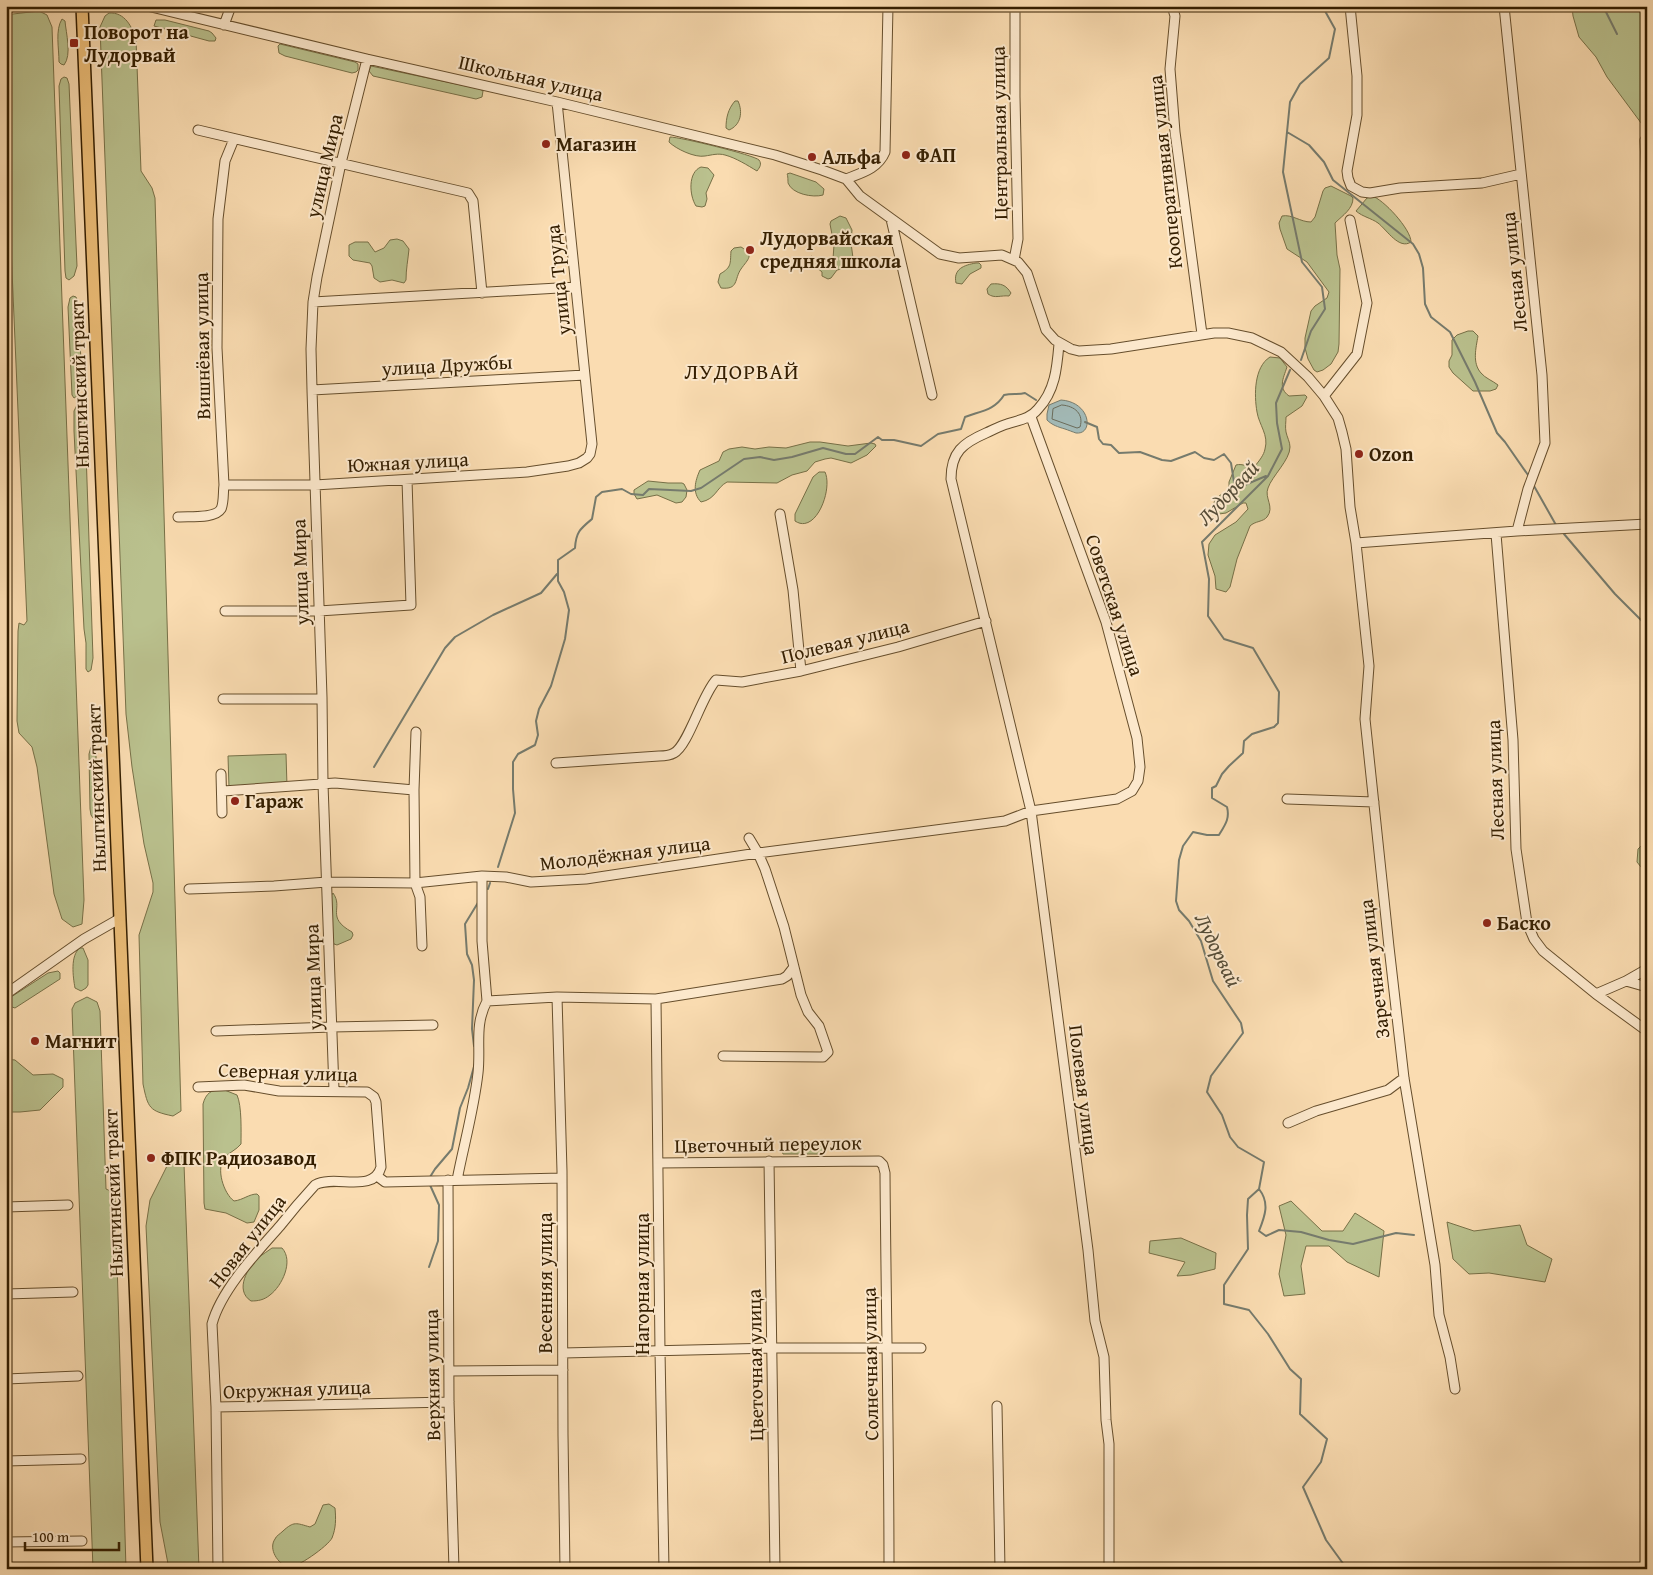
<svg xmlns="http://www.w3.org/2000/svg" width="1653" height="1575" font-family="'Gentium Book Plus',serif">
<style>
.green{fill:#bac18e;stroke:#777047}
.water{fill:#a2b9b6;stroke:#767b6d}
.lines{fill:none;stroke-linecap:round;stroke-linejoin:round}
.shore{stroke:#6b6c5b;stroke-width:1}
.stream{stroke:#767b6d;stroke-width:2}
.minor-casing{stroke:#664e2c;stroke-width:11}
.major-casing{stroke:#341e00;stroke-width:14}
.minor{stroke:#fce8cc;stroke-width:9}
.major{stroke:#edbe78;stroke-width:11}
.poi-dot{fill:#8f2418;stroke:#fce8cc;stroke-width:2}
.labels{text-anchor:middle;stroke-width:4;stroke-linejoin:round;paint-order:stroke}
.poi-label{font-size:20px;font-weight:bold;fill:#341e00;stroke:#fce8cc;text-anchor:start}
.street-label{font-size:20px;fill:#341e00;stroke:#fce8cc}
.water-label{font-size:21px;font-style:italic;fill:#554c37;stroke:#fce8cc}
.quarter-label{font-size:22px;letter-spacing:1px;fill:#341e00;stroke:#fce8cc}
</style>
<rect width="100%" height="100%" fill="#fadcb1"/>
<filter id="stains"><feTurbulence type="fractalNoise" baseFrequency=".004" numOctaves="4"/><feColorMatrix values="0 0 0 0 .2 0 0 0 0 .09 0 0 0 0 .02 0 0 0 .5 -.17"/></filter>
<radialGradient id="worn" r=".72"><stop offset=".6" stop-color="#630" stop-opacity="0"/><stop offset="1" stop-color="#630" stop-opacity=".3"/></radialGradient>
<!-- green -->
<path class="green" d="M1572,6H1626V10L1644,9L1647,10V131L1607,77L1596,57L1579,37L1573,16Z
M39,11L47,15L52,27L84,900L82,924L73,927L62,919L54,894L37,767L32,747L19,733L17,721L18,631L19,623L24,625L27,621L6,130V17L13,14Z
M109,13C125,12 132,27 136,39L141,171L152,188L155,198L181,1111L173,1116C149,1111 148,1108 143,1084L139,935L153,892V883L144,844L132,767L126,714L100,27L105,16Z
M62,19L65,21C66,33 72,55 64,65L61,64L59,62C59,48 55,30 62,19Z
M156,20H165L209,31L212,33L216,38L215,41H209L154,26Z
M280,44L355,62L358,64V70L356,72L352,73L285,56L279,53L278,46Z
M371,66L480,89L483,91L482,97L476,99L373,76L369,71Z
M64,77L67,78L69,84L77,266L74,276L69,280L66,278L65,271L59,86L61,79Z
M735,101H738C743,112 741,125 729,130L726,128C726,118 728,109 735,101Z
M670,137C680,137 754,155 759,160C762,164 760,167 757,171C747,165 736,158 725,155C718,153 712,155 705,156C695,158 676,149 669,142Z
M701,167L708,168L714,175L706,193L707,199L705,206L702,207L696,206C689,195 688,172 701,167Z
M790,173L816,182L824,189L823,195C813,198 792,194 788,183C788,182 788,175 787,174Z
M1331,186L1351,196L1353,198C1353,209 1343,215 1335,223L1337,255L1340,269L1339,344L1338,352L1331,364L1323,370L1317,372L1314,370L1308,359L1305,348V338L1311,311L1315,306L1327,298L1329,292L1307,262L1287,249L1280,229L1279,223L1282,216C1292,214 1300,222 1311,222L1315,217L1323,191L1325,188Z
M1372,196C1383,199 1411,229 1411,242C1399,250 1387,230 1378,223C1371,218 1363,217 1356,211L1367,198Z
M840,216L846,218L852,230L851,243L853,258L850,267L837,270L831,278L828,279L822,276V272L810,262L809,259L811,256L820,261L833,259L834,245L830,224L831,221Z
M397,239L403,241L409,249C408,260 406,269 406,280L404,283L392,280L380,282L374,278L372,266L370,263L353,260L349,256V245L355,242H368L375,252L384,248L390,240Z
M741,247C755,255 748,259 741,269C734,279 739,290 721,288L718,282L720,274C732,267 730,264 731,251L734,248Z
M976,263H979L981,265V268L970,274L962,284L956,283C953,269 964,265 976,263Z
M991,284C1001,283 1006,285 1011,293L1009,296C1001,295 995,299 988,294L987,289Z
M73,296L76,297L78,302L82,381L79,395L74,398L72,395L68,307L70,298Z
M1468,331H1473L1478,336C1476,348 1472,363 1481,373C1485,378 1493,381 1498,385L1496,389L1490,391H1473L1453,373L1449,367V361L1452,355V340L1457,335Z
M1270,357L1280,358L1287,367C1283,379 1278,388 1289,396L1305,395L1307,397L1302,406L1286,417C1286,422 1285,427 1286,432C1287,437 1290,442 1290,447C1290,460 1272,476 1268,488C1264,498 1275,507 1267,517C1263,522 1255,521 1250,526L1237,559L1230,587L1226,592L1216,589L1215,576L1208,555L1209,544L1215,535L1236,522L1248,509L1246,503H1243L1226,513L1219,514L1214,503L1215,499L1229,489V482L1236,465C1243,463 1248,468 1255,466C1259,461 1264,455 1265,449C1269,435 1259,425 1257,412C1254,395 1254,367 1270,357Z
M77,405L81,406L85,422L93,658L91,670L88,672L86,669V643L84,629L74,431V411Z
M810,442H820L848,446L871,443L875,444L876,446L867,455L851,463L831,458L825,459L815,462L807,471L792,475L777,483L727,482C716,488 716,499 701,502C692,493 695,481 700,470L719,461L723,452L729,449L742,447L755,449L769,447L786,448Z
M819,472H825C833,489 816,535 795,521V514L813,477Z
M648,481L668,483H682L684,484L687,490L686,497L682,502L676,503L657,495L637,499L634,494V490Z
M94,746L96,756L98,811L96,817L93,818L91,815L90,809L89,754L91,747Z
M286,754L287,786L229,788L228,756Z
M1645,842H1647V869L1641,867L1637,862L1638,849Z
M333,893C344,908 325,917 352,932L353,935L351,939L337,945L334,944L332,939L331,896Z
M80,948H83L88,960V985L86,988L81,991L75,988C73,977 70,955 80,948Z
M58,971L60,973V979L15,1008L6,1005L8,999L48,973Z
M87,997L97,1002L100,1011L106,1189L115,1193L126,1569H93L72,1009L75,1003Z
M6,1059L15,1060L33,1075L53,1074L63,1079V1087L40,1110L20,1112H6Z
M222,1089L237,1095C242,1106 241,1132 241,1144C236,1150 230,1152 225,1157C215,1168 224,1194 234,1201C243,1200 249,1194 257,1194L259,1196V1210L254,1222L247,1223L226,1213L205,1209L204,1203L203,1104C206,1093 211,1090 222,1089Z
M787,1145H820L823,1146L824,1152L822,1154H783L782,1151Z
M180,1152L184,1164L199,1569H169L160,1522L146,1226L150,1200L170,1160L174,1155Z
M1291,1201L1322,1231H1343L1355,1213L1384,1231L1379,1277L1347,1262L1329,1246H1306L1301,1266L1305,1294L1284,1296L1279,1274L1286,1235L1279,1206Z
M1447,1222L1474,1231L1520,1225L1527,1245L1552,1259L1545,1282L1489,1273L1469,1274L1453,1259Z
M1181,1238L1216,1253L1215,1269L1191,1275L1177,1276L1185,1262L1149,1253L1150,1241Z
M272,1248H282C294,1261 282,1286 270,1295C264,1300 258,1301 251,1301C234,1290 248,1267 259,1257C263,1254 268,1251 272,1248Z
M329,1504L335,1508C336,1519 336,1528 332,1538C328,1546 296,1569 288,1567C278,1564 268,1549 275,1539C276,1536 280,1534 283,1531C294,1521 296,1523 310,1527L315,1524L323,1505Z"/>
<!-- water -->
<path class="water" d="M1061,400C1091,402 1094,435 1076,433C1073,432 1068,430 1065,429C1058,427 1052,425 1047,420V414L1049,405Z"/>
<g class="lines">
<!-- shore -->
<path class="shore" d="M1062,405C1075,406 1084,414 1080,427L1077,428L1052,419L1053,409Z"/>
<!-- stream -->
<path class="stream" d="M1603,6L1617,34
M1287,132L1309,145L1324,162L1333,180L1413,244L1419,254L1423,268L1425,304L1431,317L1450,332L1475,382L1497,433L1505,442L1528,475
M1301,360L1311,331L1325,309L1322,287L1302,262L1283,172L1290,102L1300,84L1329,58L1335,29L1325,11L1319,6
M1290,370L1276,403L1277,423L1282,449L1268,476L1202,542L1209,579L1208,616L1224,639L1253,648L1279,692L1278,723L1274,727L1252,734L1244,741L1243,753L1229,766L1222,774L1216,786L1212,788V798L1227,807C1230,819 1225,825 1219,835H1207L1193,832L1183,846L1179,860L1176,901L1179,910L1189,921L1201,941L1213,981L1241,1023L1243,1033L1211,1076L1207,1092L1222,1115L1230,1137L1238,1147L1264,1162L1259,1189L1248,1199L1247,1215L1248,1249L1224,1285V1304L1249,1310L1268,1334L1290,1369L1301,1379L1300,1414L1327,1439L1321,1462L1303,1487L1326,1540L1347,1569
M1085,422L1097,427L1099,439L1103,444L1111,445L1119,453L1140,452L1162,460L1171,461L1195,452L1204,458L1214,460L1224,454L1231,463L1234,482L1240,487L1266,476
M1534,486L1556,525
M1564,534L1615,594L1647,626
M374,767L445,648L455,637L493,615L541,593L557,574
M498,867L515,813L513,789V762L518,754L535,745L538,735L536,721L539,709L551,686L565,639L569,610L564,592L558,581V560L575,548C576,532 580,529 592,519L596,497L602,492L622,489L631,494L643,495L649,489L691,491L701,488L744,459L760,457L774,460L792,457L823,448L846,454H855L878,437L882,440H894L921,446L938,434L961,429L965,417C981,411 995,410 1004,395C1012,393 1018,395 1025,393L1036,400
M488,889L490,883
M474,1046L472,1029L474,980L472,965L467,954L465,924L479,901
M430,1177L435,1169L452,1149L460,1108L468,1088L475,1063
M1259,1189C1270,1203 1265,1216 1259,1231L1266,1236L1279,1230L1301,1232L1329,1240L1353,1244L1396,1233L1414,1235
M429,1267L438,1241L439,1205L430,1185"/>
<defs>
<path id="minor" d="M147,6L367,59L557,102L775,155L822,170L846,179L860,196L940,254L959,258L1002,255L1018,262L1027,273L1046,330L1055,340L1071,349L1079,351L1111,349L1214,333H1228L1252,338L1281,352L1308,377L1324,396L1338,418L1342,432L1346,449L1350,507L1356,543L1369,666L1365,719L1389,947L1404,1078L1435,1265L1439,1315L1450,1357L1455,1389
M1172,6L1175,16L1170,69L1175,132L1202,334
M1350,6L1357,76V115L1347,171L1348,178L1351,186L1362,192L1370,193L1400,188L1482,183L1521,174
M1504,6L1542,375L1545,443L1528,489L1517,531
M224,25L231,6
M198,130L468,193L473,201L482,293
M1645,140L1647,187
M846,179C861,173 878,169 885,152L888,6
M891,219L932,395
M1014,260L1018,239L1015,97V6
M313,302L576,287
M1059,344C1057,368 1055,391 1038,409C1030,419 1019,420 1007,424C1000,426 993,430 986,433C963,443 951,452 951,479L1031,811L1088,1250L1095,1321L1104,1357L1106,1420L1109,1444V1569
M312,390L585,375
M1324,396L1357,354L1367,303L1350,220
M224,485H315L527,472L568,466L579,463L587,458L590,454L592,444L557,102
M780,514L793,590L801,671
M178,517C189,516 215,519 221,509C224,503 223,492 224,485L217,348L218,219L225,161L234,139
M1496,534L1513,740L1516,849L1527,923L1534,939L1543,951L1596,994L1647,1031
M1356,543L1517,531L1647,524
M225,611H319L411,605L407,480
M223,699H322
M416,732L414,790L415,883L420,897L422,946
M556,763L659,756C664,756 669,756 674,753C688,746 702,695 716,680L742,682L801,671L898,647L986,621
M221,774L222,813
M223,791L335,783L414,790
M1287,799L1374,802
M189,889L274,886L327,882L415,883L482,876L506,877L531,882L586,879L758,853L1005,821L1031,811L1117,799L1132,791L1138,781L1140,767L1137,738L1106,622L1031,417
M1626,981L1647,987
M6,994L84,939L119,919
M1596,994L1626,981L1647,969
M557,997L562,1171L563,1435L565,1569
M656,999L660,1351L664,1569
M487,1001L557,997L656,999L782,979L787,976L794,967
M216,1031L332,1027L433,1025
M723,1056L823,1057L828,1052L819,1026L808,1012L801,995L784,927L765,869L758,853L749,838
M198,1087L244,1085L279,1091L367,1092L374,1097L376,1102L381,1167C374,1194 335,1174 315,1185C303,1198 291,1212 280,1226C257,1252 221,1290 212,1324L216,1407
M334,1090L323,784L322,697L312,390L311,349L313,302L317,277L341,163L367,59
M1288,1123L1316,1111L1388,1090L1404,1078
M769,1161L775,1569
M658,1163L879,1161L883,1165L885,1173C886,1305 889,1437 889,1569
M377,1176L385,1182L562,1178
M448,1180L449,1402L454,1569
M457,1180C464,1144 474,1109 478,1073C481,1047 474,1025 487,1001L482,941V876
M6,1207L68,1205
M6,1294L73,1292
M563,1353L771,1348H921
M449,1371L563,1370
M6,1379L78,1376
M997,1406L1000,1569
M6,1461L81,1459
M6,1542L82,1541
M218,1569L216,1407L449,1402"/>
<path id="major" d="M82,6L147,1569"/>
</defs>
<!-- minor casing -->
<use href="#minor" class="minor-casing"/>
<!-- major casing -->
<use href="#major" class="major-casing"/>
<!-- minor -->
<use href="#minor" class="minor"/>
<!-- major -->
<use href="#major" class="major"/>
</g>
<!-- markers -->
<g class="poi-dot">
<rect x="69" y="38" width="10" height="10" rx="2.5"/>
<circle cx="546" cy="144" r="5"/>
<circle cx="906" cy="155" r="5"/>
<circle cx="812" cy="157" r="5"/>
<circle cx="750" cy="250" r="5"/>
<circle cx="1359" cy="454" r="5"/>
<circle cx="235" cy="801" r="5"/>
<circle cx="1487" cy="923" r="5"/>
<circle cx="35" cy="1041" r="5"/>
<circle cx="151" cy="1158" r="5"/>
</g>
<g class="labels">
<!-- poi labels -->
<g class="poi-label">
<text x="84" y="39">Поворот на<tspan x="84" dy="23">Лудорвай</tspan></text>
<text x="556" y="151">Магазин</text>
<text x="916" y="162">ФАП</text>
<text x="822" y="164">Альфа</text>
<text x="760" y="245">Лудорвайская<tspan x="760" dy="23">средняя школа</tspan></text>
<text x="1369" y="461">Ozon</text>
<text x="245" y="808">Гараж</text>
<text x="1497" y="930">Баско</text>
<text x="45" y="1048">Магнит</text>
<text x="161" y="1165">ФПК Радиозавод</text>
</g>
<!-- street labels -->
<g class="street-label">
<text transform="translate(531 78) rotate(13)" y="7">Школьная улица</text>
<text transform="translate(999 133) rotate(-91)" y="7">Центральная улица</text>
<text transform="translate(324 166) rotate(-77)" y="7">улица Мира</text>
<text transform="translate(1165 172) rotate(-96)" y="7">Кооперативная улица</text>
<text transform="translate(1514 272) rotate(-96)" y="7">Лесная улица</text>
<text transform="translate(558 280) rotate(-96)" y="7">улица Труда</text>
<text transform="translate(202 346) rotate(-91)" y="7">Вишнёвая улица</text>
<text transform="translate(447 365) rotate(-3)" y="7">улица Дружбы</text>
<text transform="translate(79 384) rotate(-92)" y="7">Нылгинский тракт</text>
<text transform="translate(408 462) rotate(-3)" y="7">Южная улица</text>
<text transform="translate(300 572) rotate(-92)" y="7">улица Мира</text>
<text transform="translate(1115 605) rotate(72)" y="7">Советская улица</text>
<text transform="translate(845 641) rotate(-14)" y="7">Полевая улица</text>
<text transform="translate(1495 780) rotate(-92)" y="7">Лесная улица</text>
<text transform="translate(96 788) rotate(-92)" y="7">Нылгинский тракт</text>
<text transform="translate(625 853) rotate(-7)" y="7">Молодёжная улица</text>
<text transform="translate(1374 969) rotate(-97)" y="7">Заречная улица</text>
<text transform="translate(313 977) rotate(-92)" y="7">улица Мира</text>
<text transform="translate(288 1072) rotate(2)" y="7">Северная улица</text>
<text transform="translate(1084 1090) rotate(83)" y="7">Полевая улица</text>
<text transform="translate(768 1144) rotate(-1)" y="7">Цветочный переулок</text>
<text transform="translate(113 1193) rotate(-92)" y="7">Нылгинский тракт</text>
<text transform="translate(247 1241) rotate(-52)" y="7">Новая улица</text>
<text transform="translate(545 1283) rotate(-90)" y="7">Весенняя улица</text>
<text transform="translate(642 1284) rotate(-90)" y="7">Нагорная улица</text>
<text transform="translate(870 1364) rotate(-91)" y="7">Солнечная улица</text>
<text transform="translate(755 1365) rotate(-91)" y="7">Цветочная улица</text>
<text transform="translate(432 1375) rotate(-91)" y="7">Верхняя улица</text>
<text transform="translate(297 1389) rotate(-2)" y="7">Окружная улица</text>
</g>
<!-- water labels -->
<g class="water-label">
<text transform="translate(1228 493) rotate(-47)" y="7">Лудорвай</text>
<text transform="translate(1218 950) rotate(64)" y="7">Лудорвай</text>
</g>
<!-- quarter labels -->
<g class="quarter-label">
<text x="742" y="379">ЛУДОРВАЙ</text>
</g>
</g>
<!-- margin -->
<rect width="1653" height="1575" fill="none" stroke="#fadcb1" stroke-width="25"/>
<rect x="8" y="8" width="1638" height="1560" fill="none" stroke="#341e00" stroke-width="2.5"/>
<rect x="12" y="12" width="1628" height="1550" fill="none" stroke="#341e00"/>
<!-- scale -->
<path d="M25 1542v8h94v-8" fill="none" stroke="#341e00" stroke-width="2.5"/>
<text x="32" y="1542" font-size="15" fill="#341e00" stroke="#fce8cc" stroke-width="4" paint-order="stroke">100 m</text>
<rect width="100%" height="100%" filter="url(#stains)"/>
<rect width="100%" height="100%" fill="url(#worn)"/>
</svg>
